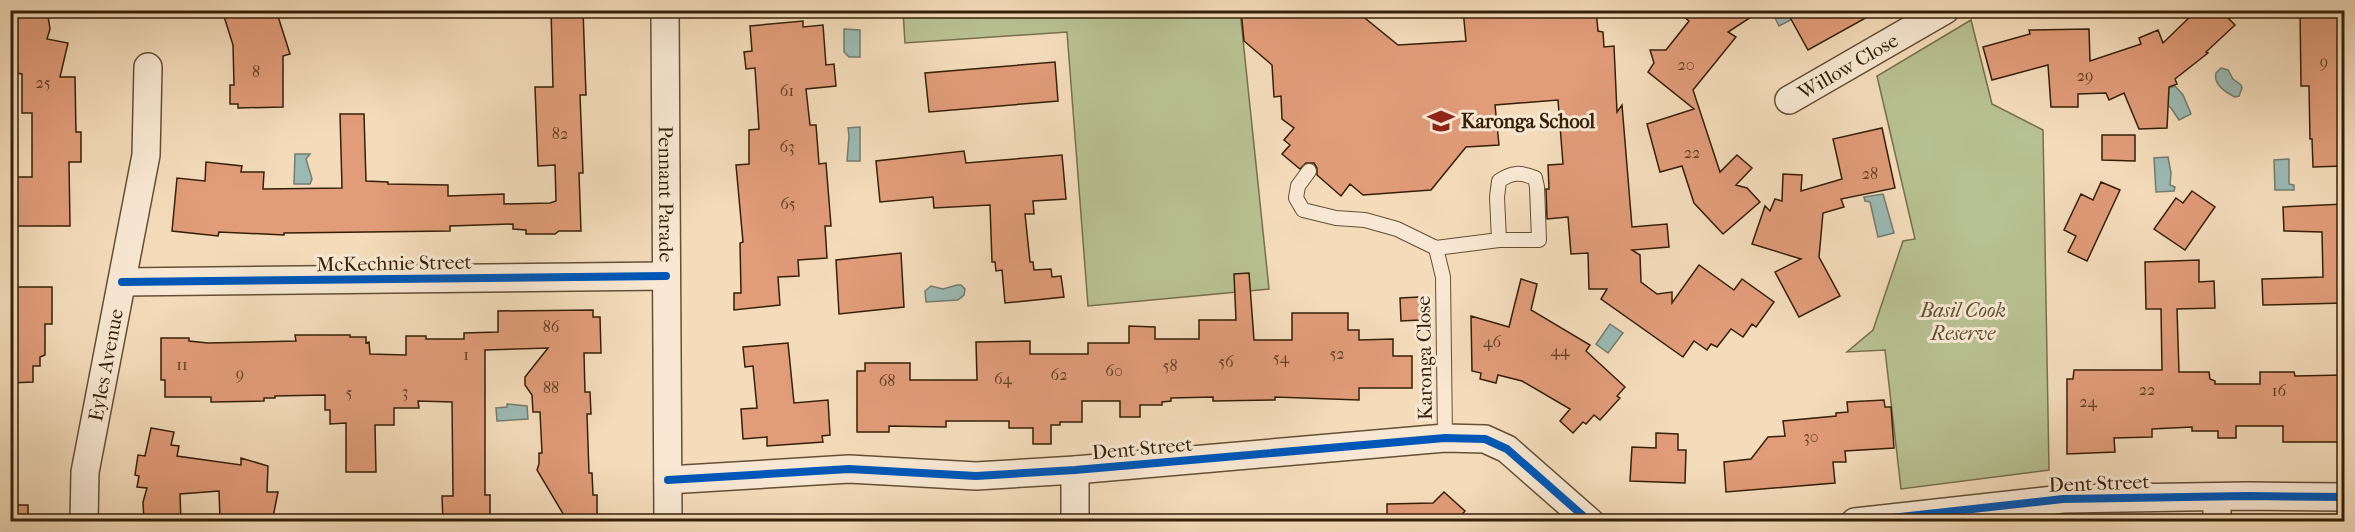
<svg xmlns="http://www.w3.org/2000/svg" width="2355" height="532" font-family="'IM FELL French Canon',serif">
<style>
.green{fill:#b8c193;stroke:#76704e;stroke-width:1.5}
.water{fill:#9cbab4;stroke:#737c6f;stroke-width:1.5}
.building{fill:#e19c7a;stroke:#352008;stroke-width:1.5}
.lines{fill:none;stroke-linecap:round;stroke-linejoin:round}
.service-casing{stroke:#654f35;stroke-width:16}
.minor-casing{stroke:#654f35;stroke-width:30}
.service{stroke:#f8e8d3;stroke-width:14}
.minor{stroke:#f8e8d3;stroke-width:27}
.cycleway-casing{stroke:#f8e8d3;stroke-width:11}
.cycleway{stroke:#0057b8;stroke-width:8}
.labels{text-anchor:middle;stroke-width:6;stroke-linejoin:round;paint-order:stroke}
.number-label{font-size:16px;fill:#603f24}
.street-label{font-size:20px;fill:#352008;stroke:#f8e8d3}
.poi-label{font-size:20px;font-weight:bold;fill:#352008;stroke:#f8e8d3;text-anchor:start}
.park-label{font-size:20px;font-style:italic;fill:#5c5032;stroke:#f8e8d3}
</style>
<rect width="100%" height="100%" fill="#f4dcbb"/>
<filter id="stains"><feTurbulence type="fractalNoise" baseFrequency=".00333" numOctaves="4"/><feColorMatrix values="0 0 0 0 .2 0 0 0 0 .09 0 0 0 0 .02 0 0 0 .5 -.17"/></filter>
<radialGradient id="worn" r=".72"><stop offset=".6" stop-color="#630" stop-opacity="0"/><stop offset="1" stop-color="#630" stop-opacity=".3"/></radialGradient>
<!-- green -->
<path class="green" d="M903,11H1240L1269,289L1088,306L1067,32L905,43Z
M1971,20L1992,104L2043,130L2049,470L1901,489L1885,350L1847,352L1873,330L1903,241L1915,239L1877,76Z"/>
<!-- water -->
<path class="water" d="M1773,10H1810L1779,26L1772,12Z
M844,29L860,30V57H849L844,52Z
M2221,68L2228,70L2233,79L2241,85L2242,88L2239,96L2235,97C2225,92 2213,84 2216,73Z
M2175,86L2183,95L2191,114L2179,120L2171,108L2165,103L2166,89Z
M860,127V161H847L849,136L848,128Z
M295,154H310L306,159L312,179L310,184H294Z
M2168,157L2171,173L2170,185L2175,187L2174,191L2156,192L2154,158Z
M2289,159V184L2294,185V190H2275L2274,160Z
M1883,194L1894,233L1878,237L1870,202L1865,201L1864,197Z
M957,285H961L965,289L964,295L958,300L926,302L925,291L931,286L943,289Z
M1610,324L1623,333L1608,353L1596,344Z
M507,404L527,406L528,419L497,421L496,408L507,407Z"/>
<!-- building -->
<path class="building" d="M10,10H47L50,29L47,39L68,43L60,77H75L76,132H81V162H69L70,226H10V177H32V113H22V74L10,72Z
M222,10H276L290,54L283,56V107L238,108V104H230V85H234L233,45Z
M551,10H583L586,95H580L583,173H579L581,231H559L555,234H526V230L513,229V224L450,226V231L284,233V235L219,232L218,236L172,231L177,178L205,181L206,162L242,166L241,172H264L263,189L342,188L340,114H364L366,181L388,182V184L448,185V196L504,194V204L550,203L556,201L555,165L538,166L535,87H553Z
M1241,10H1355L1398,45L1466,41L1463,10H1596L1598,31L1603,32L1604,47L1614,46L1617,112L1622,105L1632,227L1667,224L1669,247L1632,250L1640,255L1641,282L1657,294L1672,292V303L1699,265L1734,290L1742,279L1774,302L1756,327L1752,324L1743,337L1731,329L1717,347L1711,344L1707,350L1694,341L1683,357L1601,299L1607,289H1589L1588,253L1571,254L1568,217L1547,219L1546,189H1549L1548,165L1563,164L1558,100L1495,105L1499,145L1466,147L1431,190L1363,195L1350,184L1341,196L1317,175V168L1314,163H1306L1300,169L1282,154L1290,145L1284,140L1294,128L1282,119L1281,96L1274,97L1272,65L1244,41Z
M1675,10H1762L1728,32L1736,37L1693,90L1720,172L1737,155L1752,168L1736,185L1747,188L1760,202L1723,234L1694,203L1682,166L1660,172L1647,124L1694,109L1648,72L1654,63L1650,50H1666L1689,21Z
M1786,10H1880L1808,50Z
M2197,10H2220L2235,25L2206,52L2208,53L2175,79L2177,84L2169,87L2167,128L2139,129L2124,93L2109,100L2106,93L2078,94V107H2051L2048,65L1992,80L1983,47L2030,34L2029,30L2089,29L2090,61L2141,44L2139,38L2158,30L2163,43Z
M2300,10H2344V166L2313,167L2312,139H2310L2309,86H2301Z
M803,21V27L823,25L826,65L834,64L836,86L806,89L810,125H816L819,164L826,163L831,226H825L827,258L798,260L799,276L778,277L780,305L734,310V293H741L740,243L743,242L736,165L749,164V130L759,129L755,68L746,69L744,52L752,51L750,26Z
M1055,62L1058,101L929,112L925,73Z
M1882,128L1895,188L1841,199L1844,207L1823,213L1819,257L1840,296L1799,317L1775,272L1801,259L1752,244L1765,206L1770,211L1775,199L1782,201L1783,174L1802,175L1801,191L1842,179L1833,139Z
M2102,135H2135V161L2102,160Z
M964,151L966,163L1062,155L1066,199L1033,201L1034,214H1025L1030,262H1033L1034,270L1051,269L1052,277L1061,276L1064,297L1005,303L1002,270L996,271L995,262H992L990,205L934,208L933,197L880,202L876,161Z
M2101,182L2120,190L2087,261L2068,252L2076,236L2064,230L2081,194L2093,200Z
M2192,191L2215,207L2185,250L2154,229L2176,198L2183,203Z
M2344,204V303L2263,305L2262,279L2323,277L2322,232L2284,231L2283,207Z
M901,253L904,307L839,314L836,260Z
M2199,260V282L2214,281L2215,308L2177,309L2179,372H2209L2210,379L2215,381V384H2260V372H2294L2295,376L2344,375V442H2283V426H2236V438H2218V431H2192V427L2152,429V437L2114,438L2115,452L2067,454V379H2073L2074,370H2162L2161,309H2146L2145,262Z
M1249,273L1254,340H1292V313H1348V330H1359V340L1393,339V356H1412V388H1359V400L1275,397V400L1213,401V397L1171,398V401L1162,402V405H1140V417H1120V401H1082V422H1060V425H1051V444H1033V428H1009V421H946V427L889,426V432H857V371H865V363H910V380H977L976,342L1030,341V354H1088V343H1129V326L1155,327V339H1199V320H1236L1234,274Z
M1521,279L1537,284L1531,310L1590,345L1586,351L1625,387L1617,396L1620,398L1600,420L1594,415L1586,424L1583,422L1573,433L1560,421L1570,409L1522,381L1498,375L1496,383L1480,379L1481,373L1472,371L1471,316L1509,327Z
M10,287H52V324H45V355L40,357V366H33V382L10,383Z
M1419,297L1420,320L1401,321L1400,298Z
M593,310V317H600L601,353H584L585,392H590L591,414H587L589,473H592L593,495H597V522H568L537,470L539,464V453H542L540,412H533L532,395L525,385V377L548,348L485,350V495H490V522H443L442,496H453L452,402L418,401L419,408H394V425H375L376,472H346V423L330,424V410H325V395L275,396V398H264V401L211,402V397H165V380H161V338H189V341L208,343L296,341L295,335H350V337H366V343L369,342L370,354L406,355V336H426V339H464V333L498,332V311Z
M788,343L794,403L828,400L830,435L822,436L823,442L767,446V437L743,439L741,409L757,408L753,366L745,367L743,347Z
M1884,400L1885,407H1891L1894,448L1845,451L1846,462H1833L1835,483L1726,492L1724,462L1751,459L1768,437L1785,436L1783,421L1836,416V413L1848,412L1847,402Z
M151,428L174,432L171,445L179,446L177,456L241,465V458L268,466L267,492H278L272,522L220,519L219,491L180,494L181,522H144L143,502L147,488L137,487L139,476L135,475L138,455L145,456Z
M1656,433L1678,434V450H1686L1685,483L1630,481L1632,447L1656,448Z
M1444,492L1465,511L1455,522H1387V504L1433,503Z
M10,505H28V522H10Z"/>
<g class="lines">
<defs>
<path id="service" d="M1309,171L1298,186L1296,198L1303,210L1336,218L1365,220L1397,229L1436,248L1443,277L1445,438
M1436,248L1499,240L1497,197L1499,181C1512,172 1520,172 1535,178L1537,187L1539,240H1499"/>
<g id="minor">
<path id="s1" d="M665,10L668,522"/>
<path id="s2" d="M1789,100L1945,10"/>
<path d="M122,282L666,276"/>
<path d="M1075,470V522"/>
<path d="M668,480L849,469L976,476L1075,470L1445,438L1485,439L1507,449L1590,522"/>
<path d="M2217,497V522"/>
<path id="s3" d="M84,522L85,472L146,155L148,67"/>
<path d="M1855,522L2063,499L2247,496L2344,497"/>
</g>
</defs>
<!-- service casing -->
<use href="#service" class="service-casing"/>
<!-- minor casing -->
<use href="#minor" class="minor-casing"/>
<!-- service -->
<use href="#service" class="service"/>
<!-- minor -->
<use href="#minor" class="minor"/>
<defs>
<path id="cycleway" d="M122,282L666,276
M668,480L849,469L976,476L1075,470L1445,438L1485,439L1507,449L1590,522
M1855,522L2063,499L2247,496L2344,497"/>
</defs>
<!-- cycleway casing -->
<use href="#cycleway" class="cycleway-casing"/>
<!-- cycleway -->
<use href="#cycleway" class="cycleway"/>
</g>
<!-- icons -->
<defs>
<symbol id="school-bare" viewBox="-9 -9 18 18"><path d="M0-5L7-2L0 1L-7-2ZM-4 1L0 2.5L4 1V4Q0 6-4 4Z" fill="#8f2418" stroke="#f8e8d3" stroke-width="2.5" paint-order="stroke"/></symbol>
</defs>
<g fill-rule="evenodd">
<use href="#school-bare" x="1422" y="102" width="38" height="38"/>
</g>
<g class="labels">
<!-- number labels -->
<g class="number-label">
<text x="2324" y="67">9</text>
<text x="1686" y="70">20</text>
<text x="256" y="77">8</text>
<text x="2085" y="81">29</text>
<text x="43" y="88">25</text>
<text x="787" y="96">61</text>
<text x="560" y="139">82</text>
<text x="787" y="152">63</text>
<text x="1692" y="158">22</text>
<text x="1870" y="179">28</text>
<text x="788" y="209">65</text>
<text x="551" y="332">86</text>
<text x="1492" y="347">46</text>
<text x="1560" y="356">44</text>
<text x="1337" y="359">52</text>
<text x="466" y="360">1</text>
<text x="1281" y="363">54</text>
<text x="1226" y="367">56</text>
<text x="182" y="370">11</text>
<text x="1170" y="371">58</text>
<text x="1114" y="376">60</text>
<text x="240" y="379">9</text>
<text x="1059" y="380">62</text>
<text x="1003" y="384">64</text>
<text x="887" y="386">68</text>
<text x="551" y="393">88</text>
<text x="2147" y="395">22</text>
<text x="2279" y="396">16</text>
<text x="405" y="397">3</text>
<text x="349" y="398">5</text>
<text x="2088" y="407">24</text>
<text x="1811" y="442">30</text>
</g>
<!-- street labels -->
<g class="street-label">
<text dy="7" stroke="none"><textPath href="#s2" startOffset="68">Willow Close</textPath></text>
<text dy="7" stroke="none"><textPath href="#s1" startOffset="184">Pennant Parade</textPath></text>
<text transform="translate(394 263) rotate(-1)" y="7">McKechnie Street</text>
<text transform="translate(1424 358) rotate(-91)" y="7">Karonga Close</text>
<text dy="7" stroke="none"><textPath href="#s3" startOffset="159">Eyles Avenue</textPath></text>
<text transform="translate(1142 448) rotate(-5)" y="7">Dent Street</text>
<text transform="translate(2099 483) rotate(-2)" y="7">Dent Street</text>
</g>
<!-- poi labels -->
<g class="poi-label">
<text x="1461" y="128">Karonga School</text>
</g>
<!-- park labels -->
<g class="park-label">
<text x="1963" y="317">Basil Cook<tspan x="1963" dy="23">Reserve</tspan></text>
</g>
</g>
<!-- margin -->
<rect width="2355" height="532" fill="none" stroke="#f4dcbb" stroke-width="36"/>
<rect x="12" y="12" width="2331" height="508" fill="none" stroke="#352008" stroke-width="3"/>
<rect x="18" y="18" width="2319" height="496" fill="none" stroke="#352008" stroke-width="1.5"/>
<rect width="100%" height="100%" filter="url(#stains)"/>
<rect width="100%" height="100%" fill="url(#worn)"/>
</svg>
